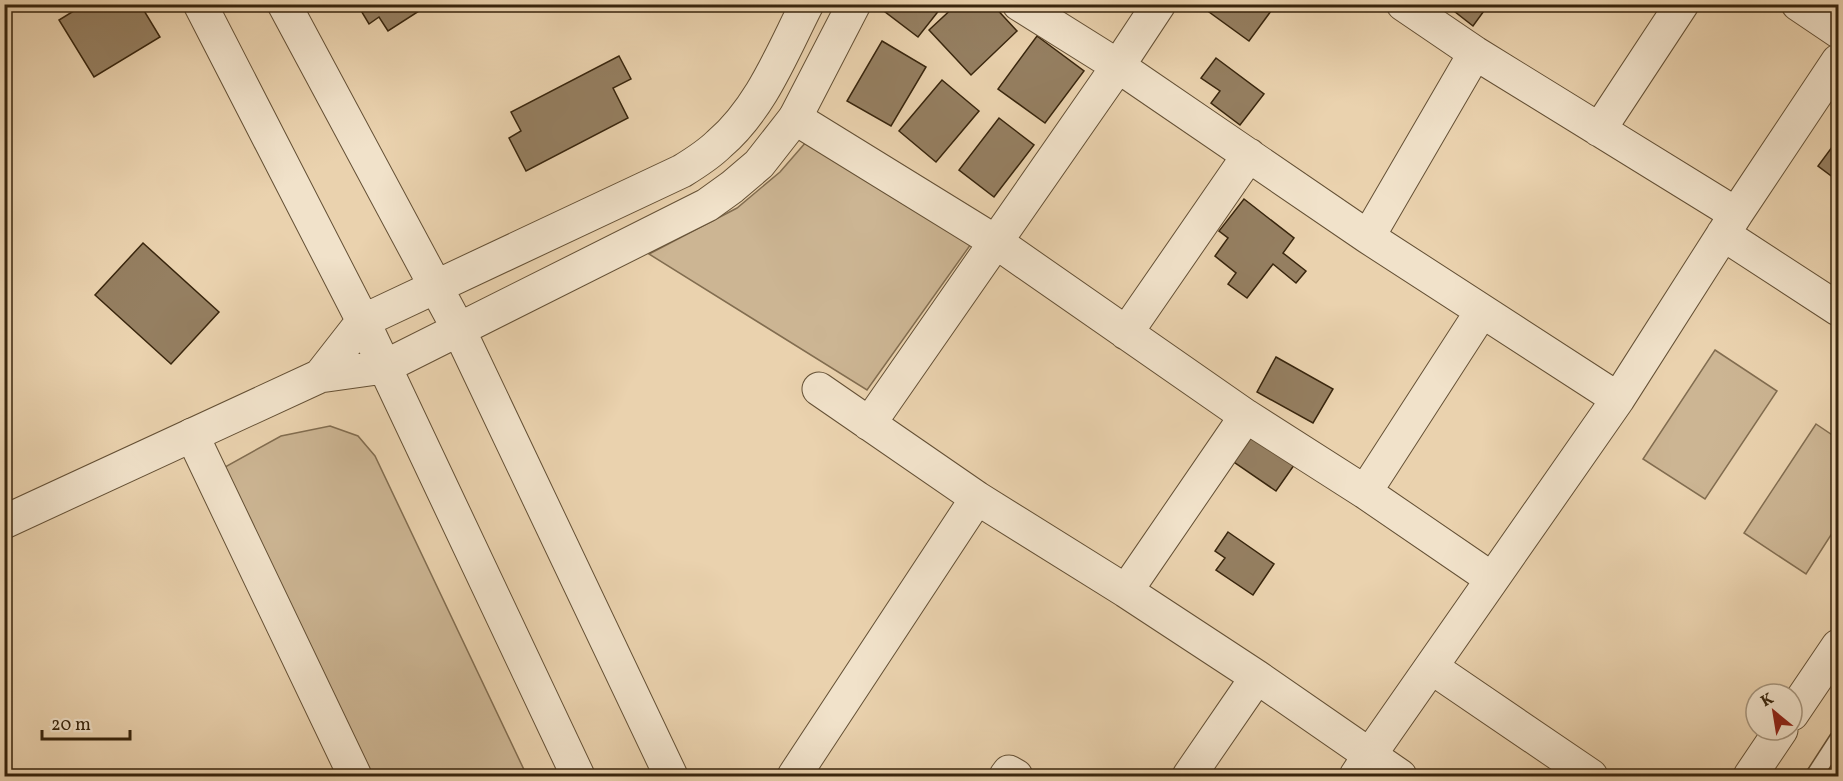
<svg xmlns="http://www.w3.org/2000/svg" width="1843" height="781" font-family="Vollkorn,serif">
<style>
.green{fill:#ccb593;stroke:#826d50;stroke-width:1.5}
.building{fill:#957f61;stroke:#38250d;stroke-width:1.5}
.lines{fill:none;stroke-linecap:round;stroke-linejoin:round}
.service-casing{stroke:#645035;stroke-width:19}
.minor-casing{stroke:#645035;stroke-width:35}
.tertiary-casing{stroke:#645035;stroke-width:35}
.service{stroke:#f1e2ca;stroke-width:16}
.minor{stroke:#f1e2ca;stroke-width:33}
.tertiary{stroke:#f1e2ca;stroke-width:33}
</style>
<rect width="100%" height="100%" fill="#ead2ae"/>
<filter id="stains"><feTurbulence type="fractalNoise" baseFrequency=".00333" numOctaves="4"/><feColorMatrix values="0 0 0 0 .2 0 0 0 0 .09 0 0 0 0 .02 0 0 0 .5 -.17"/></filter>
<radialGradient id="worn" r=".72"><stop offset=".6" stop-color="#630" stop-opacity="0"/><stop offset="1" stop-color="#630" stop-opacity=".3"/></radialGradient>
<!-- green -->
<path class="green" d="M813,134L971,244L867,390L649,254L737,208L780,172Z
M1715,350L1777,391L1705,499L1643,459Z
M1816,424L1838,439V524L1806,574L1744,533Z
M330,426L358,436L375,456L527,776H373L225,467L281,436Z"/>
<!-- building -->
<path class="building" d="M85,4H140L160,37L94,77L59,20Z
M357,4H430L388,31L379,17L369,24Z
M883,4H944L918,37L880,8Z
M957,4H992L1017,31L971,75L929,30Z
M1198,4H1262L1271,11L1249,41Z
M1445,4H1489L1473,26Z
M1037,36L1084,71L1045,123L998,89Z
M882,41L926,67L891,126L847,101Z
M619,56L631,79L613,88L628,118L526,171L509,138L521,131L511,112Z
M1216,58L1264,94L1240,125L1211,103L1220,91L1201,78Z
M942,80L979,111L936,162L899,131Z
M999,118L1034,145L994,197L959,170Z
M1838,139V181L1818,166Z
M1244,199L1294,238L1283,253L1306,271L1296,283L1273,264L1247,298L1228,284L1236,273L1215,256L1228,238L1219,231Z
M143,243L219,312L171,364L95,295Z
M1276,357L1333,389L1313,423L1257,392Z
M1248,428L1297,461L1276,491L1228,458Z
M1228,532L1274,564L1253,595L1216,570L1225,558L1215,551Z"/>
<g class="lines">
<defs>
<path id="service" d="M1814,776L1838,739"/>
<path id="minor" d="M1019,4L1118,66L1368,237L1618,399
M1403,4L1475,53L1736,214
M1798,4L1838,31
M795,118L996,242L1246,416L1365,492L1492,579
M1599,130L1682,4
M1723,234L1838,309
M1368,237L1475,53
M1126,333L1249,155
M819,389L977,498L1126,591L1257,677L1400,776
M869,424L1118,66L1159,4
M192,435L355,776
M1365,492L1482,311
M1126,591L1246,416
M1431,667L1591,776
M1792,714L1838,646
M794,776L977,498
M1006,776L1009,772L1016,776
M1189,776L1257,677
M1356,776L1369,756L1618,399L1736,214L1838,61
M1750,776L1781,730"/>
<path id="tertiary" d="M200,4L363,321L578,776
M284,4L459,330L671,776
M320,376L363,321L682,171C695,163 708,155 719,144C761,108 782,53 807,4
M4,522L320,376L384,367L707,205L732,187L759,164L795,118L854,4"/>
</defs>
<!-- service casing -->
<use href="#service" class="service-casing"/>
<!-- minor casing -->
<use href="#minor" class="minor-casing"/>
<!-- tertiary casing -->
<use href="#tertiary" class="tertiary-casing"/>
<!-- service -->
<use href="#service" class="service"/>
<!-- minor -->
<use href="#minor" class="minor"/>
<!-- tertiary -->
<use href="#tertiary" class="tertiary"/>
</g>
<!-- margin -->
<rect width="1843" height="781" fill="none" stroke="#ead2ae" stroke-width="24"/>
<rect x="6" y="6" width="1831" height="769" fill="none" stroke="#38250d" stroke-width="3"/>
<rect x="12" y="12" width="1819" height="757" fill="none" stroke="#38250d" stroke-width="1.5"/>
<!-- north arrow -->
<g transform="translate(1774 712) rotate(330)"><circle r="28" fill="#f1e2ca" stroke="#a7967e" stroke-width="1.5"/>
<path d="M0-4.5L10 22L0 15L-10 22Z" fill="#8f2418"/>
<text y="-9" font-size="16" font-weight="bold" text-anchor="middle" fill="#38250d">K</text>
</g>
<!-- scale -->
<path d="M42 730v9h88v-9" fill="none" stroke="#38250d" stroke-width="3"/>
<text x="51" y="730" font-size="18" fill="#38250d" stroke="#f1e2ca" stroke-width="4.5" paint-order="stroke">20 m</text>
<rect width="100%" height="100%" filter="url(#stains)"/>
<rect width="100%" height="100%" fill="url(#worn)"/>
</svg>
